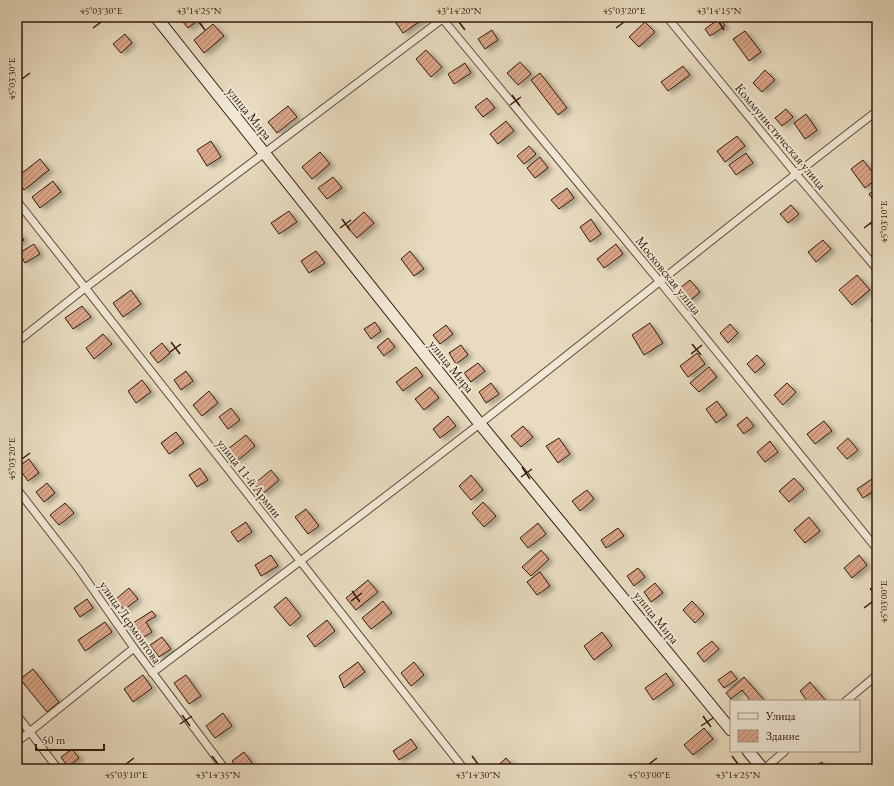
<svg xmlns="http://www.w3.org/2000/svg" width="894" height="786" font-family="'EB Garamond',serif">
<style>
.building{fill:url(#building-hatch);stroke:#331a0c;filter:url(#shadow)}
.lines{fill:none;stroke-linecap:round;stroke-linejoin:round}
.street-casing{stroke:#604a39;stroke-width:9}
.secondary-casing{stroke:#331a0c;stroke-width:13}
.street{stroke:#f0e8d5;stroke-width:7}
.secondary{stroke:#f0e8d5;stroke-width:11}
.ticks{fill:none;stroke:#331a0c;stroke-width:1.5}
.labels{text-anchor:middle;stroke-width:4;stroke-linejoin:round;paint-order:stroke}
.street-label{font-size:13px;fill:#331a0c;stroke:#f0e8d5}
.neatline{fill:none;stroke:#331a0c;stroke-width:1.5}
.ticks-label{font-size:10px;text-anchor:middle;fill:#331a0c}
</style>
<defs>
<pattern id="building-hatch" width="6" height="6" patternUnits="userSpaceOnUse"><rect width="6" height="6" fill="#daa588"/><path d="M-1 1l2-2M0 6l6-6M5 7l2-2" fill="none" stroke="#b1866e"/></pattern>
<filter id="shadow"><feDropShadow dx="4.5" dy="2.5" stdDeviation="2" flood-color="#0004"/></filter>
</defs>
<rect width="100%" height="100%" fill="#e8dbbf"/>
<filter id="stains"><feTurbulence type="fractalNoise" baseFrequency=".005" numOctaves="4"/><feColorMatrix values="0 0 0 0 .2 0 0 0 0 .09 0 0 0 0 .02 0 0 0 .5 -.17"/></filter>
<radialGradient id="worn" r=".72"><stop offset=".6" stop-color="#630" stop-opacity="0"/><stop offset="1" stop-color="#630" stop-opacity=".3"/></radialGradient>
<!-- building -->
<path class="building" d="M179,17H202L188,28Z
M404,17H420L422,20L403,33L396,23Z
M720,18L725,26L710,36L705,29Z
M645,22L655,32L639,47L629,37Z
M213,24L224,36L204,53L194,40Z
M492,30L498,40L485,49L478,39Z
M745,31L761,52L749,61L733,39Z
M125,34L132,43L121,53L113,44Z
M426,50L442,67L431,77L416,59Z
M520,62L531,74L518,85L507,73Z
M465,63L471,73L454,84L448,74Z
M683,66L690,75L668,91L661,82Z
M765,70L775,80L762,92L753,83Z
M540,73L567,108L558,115L531,80Z
M487,98L495,108L483,117L475,107Z
M288,106L297,117L277,133L268,122Z
M786,109L793,117L782,126L775,118Z
M806,114L817,130L805,139L794,123Z
M506,121L514,131L498,144L490,134Z
M737,136L745,146L725,162L717,151Z
M211,141L221,157L207,166L197,150Z
M529,146L536,154L524,164L517,156Z
M320,152L330,164L312,179L302,167Z
M746,153L753,163L736,175L729,165Z
M540,157L548,168L535,178L527,168Z
M40,159L49,170L24,190L17,181V177Z
M863,160L877,178L865,188L851,169Z
M333,177L342,188L327,199L318,188Z
M53,181L61,192L40,208L32,197Z
M567,188L574,198L559,209L551,200Z
M877,188V205L869,194Z
M791,205L799,214L788,223L780,214Z
M289,211L297,222L279,234L271,223Z
M364,212L374,223L357,238L347,227Z
M877,217V232L870,223Z
M591,219L601,234L590,242L580,227Z
M19,233L24,240L17,245V234Z
M823,240L831,249L816,262L808,252Z
M34,244L40,254L25,263L19,253Z
M616,244L623,254L604,268L597,259Z
M316,251L325,263L309,273L301,261Z
M410,251L424,269L414,276L401,259Z
M857,275L870,290L852,305L839,290Z
M690,280L700,292L690,301L680,288Z
M131,290L141,304L123,317L113,303Z
M82,306L91,317L73,329L65,318Z
M877,315V328L871,320Z
M375,322L381,331L371,339L364,329Z
M650,323L663,343L644,355L632,335Z
M730,324L738,333L728,343L720,333Z
M446,325L453,334L440,344L433,335Z
M103,334L112,344L94,359L86,348Z
M388,338L395,347L384,356L377,347Z
M162,343L170,353L158,363L150,353Z
M461,345L468,355L456,364L449,353Z
M697,353L705,364L688,377L680,366Z
M757,355L765,364L755,373L747,364Z
M478,363L485,371L471,382L464,373Z
M416,367L423,376L403,391L396,382Z
M709,367L717,377L699,392L690,383Z
M186,371L193,381L181,390L174,380Z
M142,380L151,392L136,403L128,391Z
M491,383L499,394L486,403L479,392Z
M787,383L796,392L783,405L774,395Z
M430,387L439,398L424,410L415,399Z
M209,391L218,403L202,416L193,405Z
M717,401L727,415L716,423L706,409Z
M231,408L240,420L228,429L219,417Z
M448,416L456,426L440,438L433,429Z
M747,417L754,426L744,434L737,425Z
M824,421L832,431L815,444L807,434Z
M523,426L533,437L521,447L511,436Z
M176,432L184,443L169,454L161,443Z
M246,435L255,446L237,461L228,449Z
M559,438L570,454L558,463L546,446Z
M848,438L858,450L847,459L837,448Z
M770,441L778,452L765,462L757,452Z
M29,459L39,473L28,481L18,467Z
M200,468L208,480L197,487L189,475Z
M271,470L279,480L263,494L254,484Z
M471,475L483,490L471,500L459,486Z
M875,477L877,480V489L863,498L857,489Z
M794,478L804,489L789,502L779,491Z
M47,483L55,493L44,502L36,492Z
M587,490L594,499L580,511L572,501Z
M483,502L496,516L484,527L472,513Z
M65,503L74,513L59,525L50,515Z
M306,509L319,526L308,534L295,517Z
M809,517L820,531L805,543L794,530Z
M246,522L252,532L238,542L231,532Z
M538,523L546,534L528,548L520,538Z
M618,528L624,536L606,548L601,540Z
M541,550L549,559L531,576L522,567Z
M271,555L278,566L261,576L255,565Z
M859,555L867,565L852,578L844,568Z
M638,568L645,577L634,586L627,576Z
M540,572L550,586L537,595L527,582Z
M368,580L378,592L356,610L346,598Z
M655,583L663,593L651,602L644,592Z
M877,583V597L870,589Z
M129,588L138,599L124,610L116,599Z
M286,597L301,616L290,626L274,607Z
M87,599L93,608L80,617L74,608Z
M383,601L392,613L371,629L362,618Z
M692,601L704,614L695,623L683,610Z
M152,611L156,616L146,622L152,632L143,638L133,623Z
M327,620L335,631L315,647L307,636Z
M105,622L112,632L85,651L78,640Z
M602,632L612,646L594,660L584,646Z
M162,637L171,649L159,657L150,645Z
M712,641L719,649L704,662L697,653Z
M358,662L365,672L344,688L339,676Z
M414,662L424,675L411,686L401,673Z
M33,669L59,702L47,712L20,679Z
M731,671L737,679L724,688L718,680Z
M666,673L674,685L653,700L645,688Z
M143,675L152,688L133,702L124,689Z
M186,675L201,696L189,704L174,683Z
M744,677L765,701H748L750,700L742,690L731,699L726,693Z
M810,682L826,701H807L800,691Z
M223,713L232,726L215,738L206,726Z
M704,728L713,739L693,755L684,745Z
M411,739L417,748L399,760L393,751Z
M72,749L79,758L68,767L61,757Z
M244,752L253,764L245,769H238L232,761Z
M506,758L514,767L512,769H494Z
M822,762L827,769H811Z"/>
<g class="lines">
<defs>
<path id="street" d="M441,17L660,282L877,549
M667,17L796,174L877,269
M17,201L464,769
M17,342L85,288L445,17
M17,489L78,568L134,648L225,769
M152,673C262,590 373,507 482,422C614,319 744,213 877,111
M846,701L877,675
M17,715L58,769
M17,742L134,648
M764,769L785,751"/>
<path id="secondary" d="M156,17L480,424L731,730
M748,751L763,769"/>
</defs>
<!-- street casing -->
<use href="#street" class="street-casing"/>
<!-- secondary casing -->
<use href="#secondary" class="secondary-casing"/>
<!-- street -->
<use href="#street" class="street"/>
<!-- secondary -->
<use href="#secondary" class="secondary"/>
</g>
<!-- ticks -->
<path class="ticks" d="M199,22L205,30M459,22L465,30M719,22L724,30M93,28L101,22M616,28L624,22M22,79L30,73M512,95L520,106M510,105L521,97M342,219L350,230M340,228L351,220M864,228L872,222M171,342L180,354M692,344L701,355M170,352L181,344M691,354L702,345M22,459L30,453M522,467L530,479M521,477L532,469M352,591L360,602M351,601L362,593M864,608L872,602M182,715L190,726M703,716L711,727M180,724L192,716M701,726L713,718M212,756L218,764M472,756L478,764M732,756L738,764M126,764L134,758M649,764L657,758"/>
<g class="labels">
<!-- street labels -->
<g class="street-label">
<text transform="translate(250 113) rotate(51)" y="5">улица Мира</text>
<text transform="translate(781 136) rotate(50)" y="5">Коммунистическая улица</text>
<text transform="translate(669 275) rotate(51)" y="5">Московская улица</text>
<text transform="translate(452 366) rotate(51)" y="5">улица Мира</text>
<text transform="translate(250 478) rotate(52)" y="5">улица 11-й Армии</text>
<text transform="translate(657 617) rotate(51)" y="5">улица Мира</text>
<text transform="translate(131 622) rotate(55)" y="5">улица Лермонтова</text>
</g>
</g>
<!-- margin -->
<rect width="894" height="786" fill="none" stroke="#e8dbbf" stroke-width="44"/>
<!-- legend -->
<rect x="730" y="700" width="130" height="52" fill="#f0e8d5" stroke="#a49685"/>
<rect x="738" y="713" width="20" height="6" fill="#f0e8d5" stroke="#a49685"/>
<text x="766" y="720" font-size="12" fill="#331a0c">Улица</text>
<rect x="738" y="730" width="20" height="12" fill="url(#building-hatch)" stroke="#a49685"/>
<text x="766" y="740" font-size="12" fill="#331a0c">Здание</text>
<!-- scale -->
<path d="M36 744v6h68v-6" fill="none" stroke="#331a0c" stroke-width="2"/>
<text x="42" y="744" font-size="12" fill="#331a0c" stroke="#f0e8d5" stroke-width="3" paint-order="stroke">50 m</text>
<rect x="22" y="22" width="850" height="742" class="neatline"/>
<g class="ticks-label">
<text x="101" y="14">45°03'30"E</text>
<text x="199" y="14">43°14'25"N</text>
<text x="459" y="14">43°14'20"N</text>
<text x="624" y="14">45°03'20"E</text>
<text x="719" y="14">43°14'15"N</text>
<text transform="translate(11 79) rotate(-90)" y="4">45°03'30"E</text>
<text transform="translate(883 222) rotate(-90)" y="4">45°03'10"E</text>
<text transform="translate(11 459) rotate(-90)" y="4">45°03'20"E</text>
<text transform="translate(883 602) rotate(-90)" y="4">45°03'00"E</text>
<text x="126" y="778">45°03'10"E</text>
<text x="218" y="778">43°14'35"N</text>
<text x="478" y="778">43°14'30"N</text>
<text x="649" y="778">45°03'00"E</text>
<text x="738" y="778">43°14'25"N</text>
</g>
<rect width="100%" height="100%" filter="url(#stains)"/>
<rect width="100%" height="100%" fill="url(#worn)"/>
</svg>
